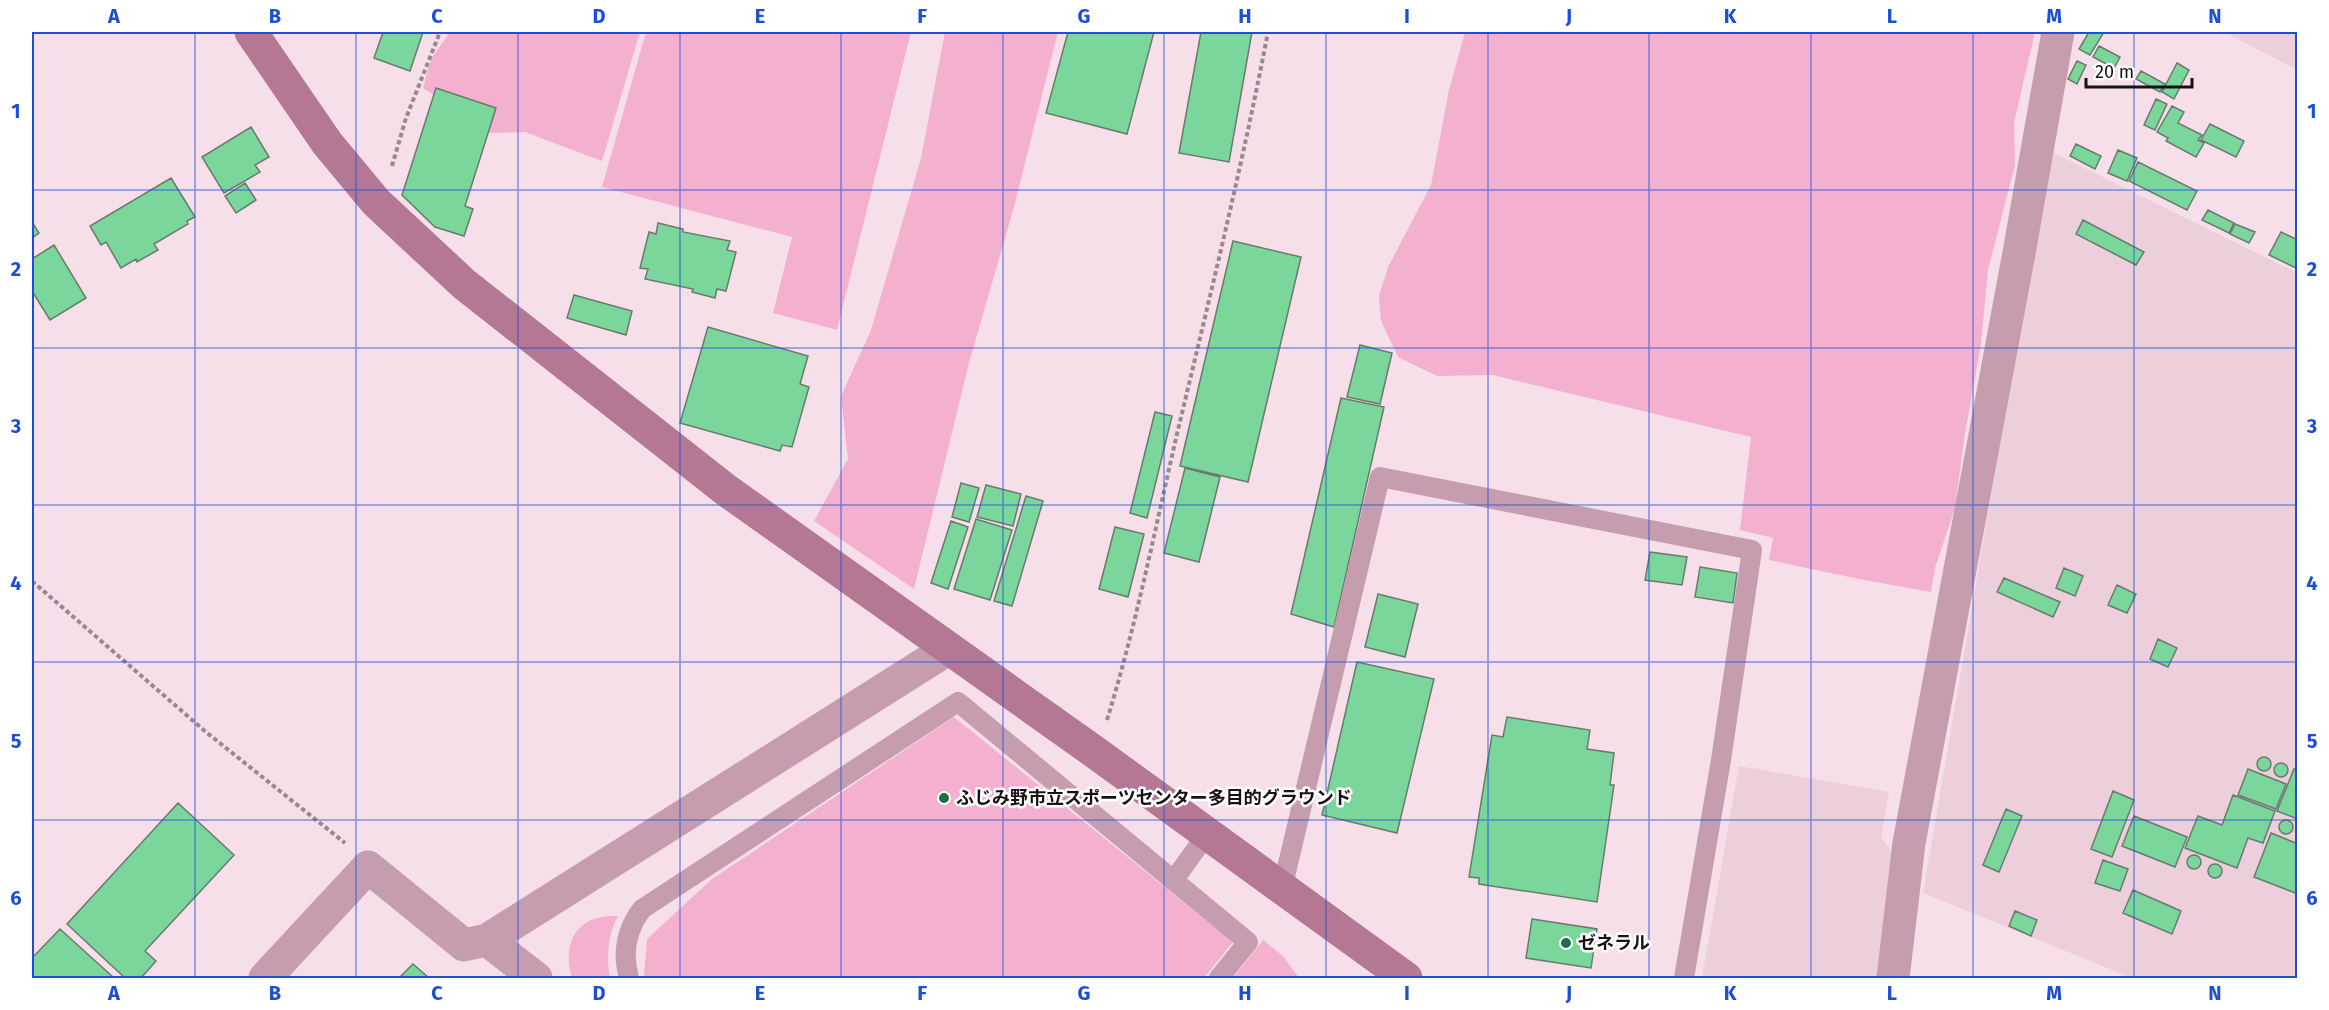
<svg xmlns="http://www.w3.org/2000/svg" width="2329" height="1010" font-family="'Fira Sans','Noto Sans JP',sans-serif">
<style>
.built{fill:#edcfdb}
.green{fill:#f4b0cf}
.building{fill:#7bd69c;stroke:#697a6e;stroke-width:1.5}
.lines{fill:none;stroke-linecap:round;stroke-linejoin:round}
.path{stroke:#99888f;stroke-width:4;stroke-dasharray:4.5 3;stroke-linecap:butt}
.lane{stroke:#c69daf;stroke-width:20}
.street{stroke:#c69daf;stroke-width:33}
.secondary{stroke:#b47894;stroke-width:33}
.grid{fill:none;stroke:#1d4ed8;stroke-width:1.5;stroke-opacity:0.55}
.poi-dot{fill:#1c7042;stroke:#fff;stroke-width:2}
.labels{text-anchor:middle;stroke-width:5;stroke-linejoin:round;paint-order:stroke}
.poi-label{font-size:18px;font-weight:bold;fill:#181114;stroke:#fff;text-anchor:start}
.neatline{fill:none;stroke:#1d4ed8;stroke-width:2}
.grid-label{font-size:20px;text-anchor:middle;font-weight:bold;fill:#1d4ed8}
</style>
<rect width="100%" height="100%" fill="#f6dfe9"/>
<!-- built -->
<path class="built" d="M2224,32H2297V70Z
M2050,151L2297,273V978H2132L1923,893Z
M1739,766L1889,792L1881,838L1895,855L1879,978H1702Z"/>
<!-- green -->
<path class="green" d="M450,32H640L602,161L525,132L490,133L423,88L431,59Z
M646,32H911L837,330L773,313L792,237L602,187Z
M945,32H1058L1014,207L969,363L914,589L814,521L848,459L841,396L871,330L921,158Z
M1465,32H2035L2014,123L2015,165L1988,270L1981,344L1965,433L1955,508L1935,568L1931,592L1859,579L1769,560L1773,538L1740,530L1751,437L1493,375L1437,376L1398,357L1381,321L1379,296L1388,267L1431,185L1449,90Z
M954,717L1233,942L1204,978H646L644,976L647,939L712,879Z
M618,916C608,934 606,958 610,978H572C565,956 568,928 594,919C602,916 610,916 618,916Z
M1263,940L1283,956L1299,978H1233Z"/>
<!-- building -->
<path class="building" d="M383,32H423L410,71L374,58Z
M1068,32H1154L1127,134L1046,113Z
M1201,32H1252L1229,162L1179,153Z
M2089,32H2104L2090,55L2079,49Z
M2099,46L2120,57L2114,68L2093,57Z
M2077,61L2086,65L2077,84L2068,79Z
M2177,63L2189,70L2174,99L2162,92Z
M2141,71L2165,84L2160,92L2136,79Z
M436,88L496,108L465,206L473,209L464,236L435,227L402,195Z
M2156,99L2167,104L2155,130L2144,125Z
M2172,106L2184,112L2178,123L2202,135L2198,140L2204,143L2196,157L2166,141L2168,138L2157,132Z
M2210,124L2244,141L2236,157L2201,140Z
M251,127L269,157L255,165L260,172L224,193L202,157Z
M2076,144L2101,156L2095,169L2070,156Z
M2118,150L2137,158L2127,181L2108,173Z
M2138,162L2197,191L2187,210L2129,181Z
M171,178L195,217L187,221L188,224L154,244L158,250L137,262L136,259L121,268L106,242L101,245L90,226Z
M245,183L256,200L236,213L225,196Z
M2208,210L2234,223L2229,233L2202,220Z
M2083,220L2144,252L2136,265L2076,234Z
M32,222L39,233L32,238Z
M658,223L683,229V232L730,241L727,250L736,252L726,291L717,289L715,298L692,292L693,289L645,279L648,269L640,268L649,232L656,234Z
M2235,224L2255,232L2249,243L2230,234Z
M2281,232L2298,240V269L2269,255Z
M1233,241L1301,257L1248,482L1180,466Z
M54,245L86,298L50,320L32,291V259Z
M574,295L632,311L626,335L567,318Z
M708,327L808,356L800,384L809,387L792,447L782,445L780,451L680,423Z
M1360,345L1392,353L1380,404L1347,397Z
M1341,398L1384,407L1334,627L1291,614Z
M1155,412L1172,416L1147,518L1130,513Z
M1185,468L1220,477L1199,562L1164,553Z
M961,483L979,488L969,522L952,517Z
M986,485L1021,494L1013,526L977,517Z
M1026,496L1043,501L1012,606L994,601Z
M976,519L1012,530L990,600L954,589Z
M951,521L968,527L948,589L931,583Z
M1115,527L1144,534L1128,597L1099,589Z
M1650,552L1687,557L1682,585L1645,580Z
M1700,567L1737,573L1733,603L1695,597Z
M2064,568L2083,576L2075,596L2056,588Z
M2004,578L2060,602L2053,617L1997,592Z
M2117,585L2136,594L2127,613L2108,605Z
M1378,594L1418,604L1405,657L1365,647Z
M2158,639L2177,648L2168,667L2150,659Z
M1357,662L1434,679L1397,833L1322,815Z
M1507,717L1590,730L1587,749L1614,753L1610,785H1614L1597,902L1479,884V878L1469,877L1492,735L1503,737Z
M2257 764a7 7 0 1 1 14 0a7 7 0 1 1-14 0Z
M2274 770a7 7 0 1 1 14 0a7 7 0 1 1-14 0Z
M2248,769L2286,784L2276,809L2238,795Z
M2294,769L2298,770V819L2277,811Z
M2113,791L2134,800L2112,857L2091,849Z
M2233,795L2275,811L2263,843L2248,838L2237,868L2185,848L2198,816L2222,825Z
M178,803L234,855L145,951L156,961L141,978H125L67,924Z
M2006,809L2022,816L1999,872L1983,865Z
M2134,816L2187,837L2175,867L2122,846Z
M2279 827a7 7 0 1 1 14 0a7 7 0 1 1-14 0Z
M2271,833L2298,844V894L2254,877Z
M2187 862a7 7 0 1 1 14 0a7 7 0 1 1-14 0Z
M2103,860L2128,869L2120,891L2095,883Z
M2208 871a7 7 0 1 1 14 0a7 7 0 1 1-14 0Z
M2133,890L2181,911L2172,934L2123,913Z
M2015,911L2037,920L2031,936L2009,926Z
M1532,919L1597,929L1591,968L1526,958Z
M60,929L114,978H32V958Z
M413,964L429,978H399Z"/>
<g class="lines">
<!-- path -->
<path class="path" d="M392,166L406,118L440,32
M32,581L206,732L345,843
M1107,720C1136,626 1155,529 1177,434C1209,300 1242,167 1268,32"/>
<!-- lane -->
<path class="lane" d="M1173,881L1207,834
M1282,889L1380,477L1752,550L1721,760L1684,978
M629,978C622,953 626,930 642,909L958,702L1248,942L1219,978"/>
<!-- street -->
<path class="street" d="M487,940L536,978
M265,978L368,867L464,945L487,940L948,649
M1893,978L1909,843L2019,253L2058,32"/>
<!-- secondary -->
<path class="secondary" d="M251,32L327,143L376,202L464,284L726,490L1096,753L1406,978"/>
</g>
<!-- grid -->
<path class="grid" d="M195,32V978M356,32V978M518,32V978M680,32V978M841,32V978M1003,32V978M1164,32V978M1326,32V978M1488,32V978M1649,32V978M1811,32V978M1973,32V978M2134,32V978M32,190H2298M32,348H2298M32,505H2298M32,662H2298M32,820H2298"/>
<!-- markers -->
<g class="poi-dot">
<circle cx="944" cy="798" r="6"/>
<circle cx="1566" cy="943" r="6"/>
</g>
<g class="labels">
<!-- poi labels -->
<g class="poi-label">
<text x="956" y="804">ふじみ野市⽴スポーツセンター多⽬的グラウンド</text>
<text x="1578" y="949">ゼネラル</text>
</g>
</g>
<!-- border -->
<rect width="2329" height="1010" fill="none" stroke="#ffffff" stroke-width="66"/>
<!-- scale -->
<path d="M2086 78v9h106v-9" fill="none" stroke="#181114" stroke-width="3"/>
<text x="2095" y="78" font-size="18" fill="#181114" stroke="#ffffff" stroke-width="4.5" paint-order="stroke">20 m</text>
<rect x="33" y="33" width="2263" height="944" class="neatline"/>
<g class="grid-label">
<text x="114" y="23">A</text>
<text x="275" y="23">B</text>
<text x="437" y="23">C</text>
<text x="599" y="23">D</text>
<text x="760" y="23">E</text>
<text x="922" y="23">F</text>
<text x="1084" y="23">G</text>
<text x="1245" y="23">H</text>
<text x="1407" y="23">I</text>
<text x="1569" y="23">J</text>
<text x="1730" y="23">K</text>
<text x="1892" y="23">L</text>
<text x="2054" y="23">M</text>
<text x="2215" y="23">N</text>
<text x="16" y="118">1</text>
<text x="2312" y="118">1</text>
<text x="16" y="276">2</text>
<text x="2312" y="276">2</text>
<text x="16" y="433">3</text>
<text x="2312" y="433">3</text>
<text x="16" y="590">4</text>
<text x="2312" y="590">4</text>
<text x="16" y="748">5</text>
<text x="2312" y="748">5</text>
<text x="16" y="905">6</text>
<text x="2312" y="905">6</text>
<text x="114" y="1000">A</text>
<text x="275" y="1000">B</text>
<text x="437" y="1000">C</text>
<text x="599" y="1000">D</text>
<text x="760" y="1000">E</text>
<text x="922" y="1000">F</text>
<text x="1084" y="1000">G</text>
<text x="1245" y="1000">H</text>
<text x="1407" y="1000">I</text>
<text x="1569" y="1000">J</text>
<text x="1730" y="1000">K</text>
<text x="1892" y="1000">L</text>
<text x="2054" y="1000">M</text>
<text x="2215" y="1000">N</text>
</g>
</svg>
